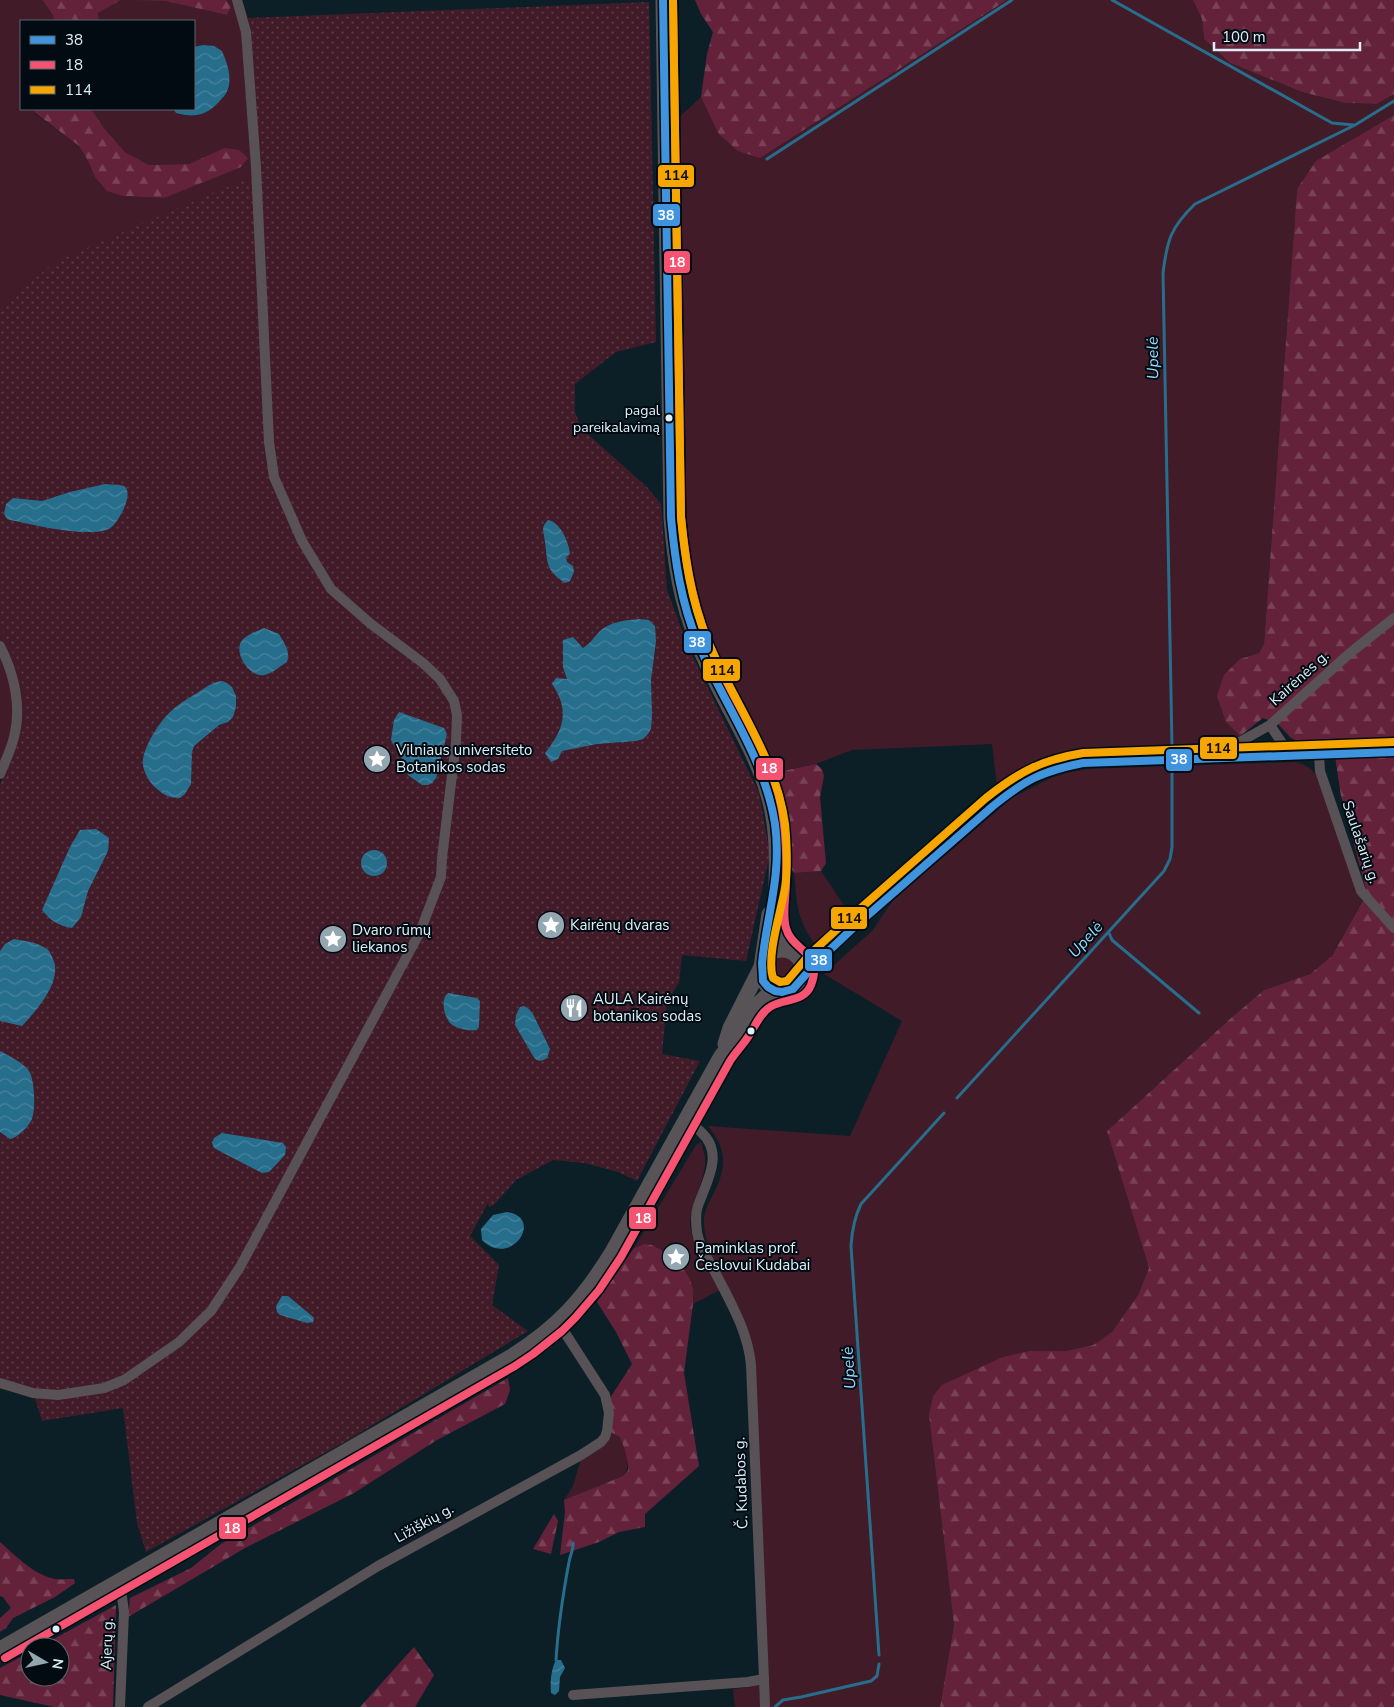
<svg xmlns="http://www.w3.org/2000/svg" width="1394" height="1707" font-family="'Nunito Sans',sans-serif">
<style>
.grass{fill:#421b29}
.forest{fill:url(#forest-firs)}
.garden{fill:url(#garden-dots)}
.water{fill:url(#water-waves)}
.lines{fill:none;stroke-linecap:round;stroke-linejoin:round}
.stream{stroke:#276e8d;stroke-width:3}
.minor{stroke:#585155;stroke-width:10}
.secondary{stroke:#585357;stroke-width:15}
.bus-1-casing{stroke:#010b11;stroke-width:11}
.bus-2-casing{stroke:#010b11;stroke-width:11}
.bus-3-casing{stroke:#010b11;stroke-width:11}
.bus-1{stroke:#4094de;stroke-width:8}
.bus-2{stroke:#f65372;stroke-width:8}
.bus-3{stroke:#f7a600;stroke-width:8}
.bus-dot{fill:#ddf0f9;stroke:#010b11;stroke-width:2}
.labels{text-anchor:middle;stroke-width:4;stroke-linejoin:round;paint-order:stroke}
.bus-label{font-size:14px;fill:#ddf0f9;stroke:#010b11;text-anchor:end}
.street-label{font-size:15px;fill:#ddf0f9;stroke:#010b11}
.poi-label{font-size:15px;fill:#ddf0f9;stroke:#010b11;text-anchor:start}
.water-label{font-size:16px;font-style:italic;fill:#94dafd;stroke:#010b11}
.line-badge{stroke:#010b11;stroke-width:2}
.badge-label{font-size:14px;text-anchor:middle;font-weight:bold;fill:#fff}
.pale-badge-label{font-size:14px;text-anchor:middle;font-weight:bold;fill:#111}
</style>
<defs>
<pattern id="forest-firs" width="22" height="20" patternUnits="userSpaceOnUse" patternTransform="scale(1.25)"><rect width="22" height="20" fill="#63223a"/><path d="M5 1l3.5 6h-7zM16 11l3.5 6h-7z" fill="#794257"/></pattern>
<pattern id="garden-dots" width="8" height="8" patternUnits="userSpaceOnUse" patternTransform="scale(1.25)"><rect width="8" height="8" fill="#421b29"/><path d="M2 2h.1M6 6h.1" fill="none" stroke="#5d3c49" stroke-width="1.8" stroke-linecap="round"/></pattern>
<pattern id="water-waves" width="16" height="10" patternUnits="userSpaceOnUse" patternTransform="scale(1.25)"><rect width="16" height="10" fill="#276e8d"/><path d="M0 5q4-4 8 0t8 0" fill="none" stroke="#46839e"/></pattern>
</defs>
<rect width="100%" height="100%" fill="#0c1f27"/>
<!-- grass -->
<path class="grass" d="M0,0H42L53,15L54,21H21V109H34V113L79,146L87,159L95,177L123,196L164,198L224,148L189,164L149,165L125,152L104,128L91,109H173L176,113C201,121 212,110 228,92L203,45L194,47V21H99L98,13L121,0H123L165,1L227,15L231,7L226,0H242L248,18L261,175L120,581L0,773Z
M1007,0H1193L1202,19L1204,39L1230,63L1302,92L1345,103L1377,104L1394,94V115L1317,161L1297,189L1264,644L1259,653L1240,659L1226,722L1240,736C1226,746 1216,751 1199,755L1096,757L1054,763L1035,769L1020,778L998,796L992,744L852,750L816,764L783,771L776,779L774,786L757,733L746,706L716,662L702,631L690,588L685,534L673,123L701,97L718,133L760,158Z
M1296,762C1307,765 1312,769 1319,778L1352,877L1362,901L1332,956L1310,974L1264,990L1231,1018L1107,1131L1149,1268L1138,1295L1112,1332L1093,1345L1066,1351H1030L929,1415L954,1625L940,1707H735L733,1689L752,1687L769,1680L755,1366C752,1352 750,1338 746,1325C735,1291 702,1255 704,1218C705,1209 710,1201 714,1193C727,1166 727,1149 708,1126L850,1136L902,1021L824,974L872,931L894,899L1012,798L1051,778L1066,773L1088,769Z
M821,871L853,919L823,940L814,943C796,917 797,903 794,873Z
M768 971a15 15 0 1 1 30 0a15 15 0 1 1-30 0Z
M701,1142C703,1150 706,1157 705,1165C703,1185 691,1202 690,1222C690,1240 711,1273 720,1290L693,1304V1290L644,1244L634,1248L696,1145Z
M612,1433L620,1437C625,1449 633,1464 623,1476L564,1500L573,1486L581,1459L605,1443Z"/>
<!-- forest -->
<path class="forest" d="M42,0H121L98,13L99,21H54L53,15Z
M123,0H226L231,7L227,15L165,1Z
M695,0H1007L760,158L738,151L718,133L701,97L707,54L713,32L701,14Z
M1193,0H1394V94L1377,104L1345,103L1302,92L1230,63L1204,39L1202,19Z
M34,109H91L104,128L125,152L149,165L189,164L224,148L239,150L248,158L241,167L164,198L123,196L107,191L95,177L87,159L79,146L34,112Z
M1394,115V1707H940L954,1625L929,1415L933,1396L942,1385L1003,1357L1030,1351H1066L1093,1345L1112,1332L1138,1295L1149,1268L1107,1131L1231,1018L1264,990L1310,974L1332,956L1367,893L1341,796L1333,743L1299,742L1291,738L1277,723L1263,718L1240,736L1226,722L1217,696L1224,675L1240,659L1259,653L1264,644L1297,189L1316,161Z
M816,764L822,769L824,776L820,797L826,863L821,871L794,873L791,868L785,850L783,817L774,786L776,779L783,771Z
M644,1244L652,1245L661,1250L683,1268L690,1279L693,1290V1304L684,1373L699,1466L645,1514V1527L619,1532L599,1542L560,1555L565,1512L564,1500L623,1476L628,1470V1464L625,1450L620,1437L612,1433V1410L610,1398L632,1364L616,1332L597,1302L634,1248Z
M508,1378L510,1390L505,1404L437,1440L354,1493L245,1548L128,1617L130,1598L191,1568L221,1544Z
M554,1514L558,1521L551,1554L533,1549Z
M0,1542C16,1556 34,1575 55,1579C61,1580 68,1579 74,1579L75,1583L55,1597L13,1618L6,1628L0,1632V1618L11,1608L3,1597L0,1596Z
M116,1605L113,1707H54L0,1695V1668L30,1652V1677H60V1647H39Z
M414,1647L434,1675L415,1707H360Z"/>
<!-- garden -->
<path class="garden" d="M649,2L656,342L616,352L575,384V412L582,429L648,488L661,504L667,590L689,649L759,793L770,854L746,961L682,955L679,983L667,1000L662,1054L700,1061L637,1181L618,1172L584,1163L553,1160L516,1180L494,1205L489,1207L488,1203L470,1236L499,1265L492,1305L528,1331L348,1440L146,1552L137,1523L123,1408L42,1421L32,1389L0,1378V784L25,726V692L14,656L0,625V307L55,262L219,190L261,175L248,18Z"/>
<!-- water -->
<path class="water" d="M203,45L214,46L222,51C227,63 232,76 228,89C227,94 222,98 219,102C206,116 193,118 176,113L173,109H194V47Z
M105,484C111,485 119,484 124,486C135,493 118,524 109,529C86,538 35,525 10,520L7,519L4,514L6,504L13,498L42,501L70,492Z
M548,520C560,522 569,542 570,554L566,557L567,562L573,566L574,572L570,581L565,583C545,569 548,564 545,542C544,532 540,528 548,520Z
M639,619L649,620L655,626L656,641L651,680L652,716L651,729L648,734L643,739L636,741L597,744L562,751L558,759L551,762L545,753C564,730 570,710 552,684L556,678L567,679L563,667V640L573,637L583,648C592,642 593,638 600,631C609,622 627,620 639,619Z
M264,628L279,634C284,643 291,651 287,662C280,666 272,674 264,675C250,678 234,654 241,642C246,634 256,632 264,628Z
M222,681L227,683L232,687L236,696V707L233,717L228,722L219,725L194,746L192,752L191,784L185,794L180,798C169,798 164,795 156,788C150,783 144,773 143,765C141,750 159,723 169,713C177,705 187,699 197,693C205,688 212,682 222,681Z
M399,712L444,728L447,734L436,778L432,783L428,785H422L408,775L405,762L398,753L391,740L394,720Z
M96,829L109,838L108,851L88,891L81,917L72,928C59,926 51,921 42,910L70,847L80,830Z
M361 863a13 13 0 1 1 26 0a13 13 0 1 1-26 0Z
M14,939C25,941 37,942 47,949C50,951 51,955 53,959C63,981 36,1011 22,1026L0,1021V951L5,944Z
M448,993L477,998L480,1001L479,1026L477,1030C469,1031 456,1029 450,1023C444,1016 440,999 448,993Z
M524,1006L529,1009L533,1014L550,1049L547,1058C541,1062 537,1062 533,1056L515,1025L516,1015L520,1007Z
M0,1051C9,1056 24,1063 29,1071C35,1080 36,1112 31,1121C27,1128 17,1138 10,1139L0,1132Z
M222,1133L283,1143L286,1147L285,1155L269,1172L262,1173L214,1148L212,1143L214,1138Z
M507,1212C545,1217 511,1269 482,1240L481,1229L493,1215Z
M282,1296H288L312,1316L314,1318L313,1322L307,1323L280,1315L277,1312L276,1306Z
M556,1660H561L565,1668L560,1677L559,1691L555,1695L551,1693C550,1683 551,1669 556,1660Z"/>
<g class="lines">
<!-- stream -->
<path class="stream" d="M1112,0L1332,123L1354,125
M767,159L1012,0
M1172,746L1163,273C1167,240 1171,227 1195,204L1355,125L1394,101
M1109,933L1112,940L1199,1013
M957,1098L1164,871L1170,859L1172,847V773
M879,1655L851,1246C852,1230 854,1218 861,1204L944,1113
M556,1660C558,1627 563,1594 569,1562C570,1555 574,1549 573,1543
M775,1707L783,1700L801,1697L871,1681L877,1676L879,1664"/>
<!-- minor -->
<path class="minor" d="M0,646C14,673 22,707 14,737C11,750 5,762 0,774
M1270,725L1286,749L1287,756
M1319,755L1320,771L1361,891L1394,928
M1225,758L1226,751L1229,748L1270,725L1350,653L1394,618
M795,955L815,951L833,941
M802,980L814,964L849,931L998,802L1026,782L1041,774L1059,768L1083,763L1394,752
M0,1383L33,1393L58,1395L104,1388L124,1380L179,1342L211,1311L240,1267L420,932L441,877L442,858L456,742L457,715L454,701L440,679L423,663L371,624L331,589L302,541L274,477L269,442L256,167L246,32L237,0
M116,1582L122,1597L124,1612L120,1707
M764,1679L765,1707
M573,1695L748,1682L764,1679L751,1365C748,1332 731,1303 716,1274C709,1260 699,1247 697,1232C696,1223 695,1214 698,1206C706,1182 725,1154 701,1132C696,1127 691,1124 686,1120
M148,1707L378,1566L581,1455L601,1442L605,1437L607,1431L609,1413L605,1395L558,1322"/>
<!-- secondary -->
<path class="secondary" d="M663,0L671,518C675,564 680,600 698,644C718,695 753,742 768,795C781,838 775,883 775,927L779,939L789,951
M761 971a21 21 0 1 1 42 0a21 21 0 1 1-42 0Z
M725,1044L730,1028L761,967L769,914
M0,1649L510,1357C557,1328 583,1299 612,1252L721,1056L739,1032L757,1005L765,997L779,993"/>
<defs>
<path id="bus-1" d="M663,0L671,518C675,561 681,603 698,643C723,703 765,758 775,824C782,875 767,914 762,963L763,981L768,987L775,991L782,992L793,989L816,963L852,929L993,806C1025,780 1042,771 1083,763L1394,752"/>
<path id="bus-2" d="M5,1658L515,1366L533,1354L562,1331L575,1318L599,1290L621,1257L730,1061C735,1053 742,1046 748,1037C755,1027 759,1014 770,1007C783,998 804,1003 811,985C824,952 792,951 786,928C782,914 786,896 786,883C787,852 786,822 778,793C764,745 736,704 716,660C694,614 686,567 681,517L673,0"/>
<path id="bus-3" d="M673,0L681,517C685,559 691,600 707,639C732,700 776,757 785,824C787,845 788,867 785,888C781,912 766,956 773,978L780,982L787,981L809,955L845,922L986,798C1019,772 1041,760 1083,753L1394,742"/>
</defs>
<!-- bus-1 casing -->
<use href="#bus-1" class="bus-1-casing"/>
<!-- bus-2 casing -->
<use href="#bus-2" class="bus-2-casing"/>
<!-- bus-3 casing -->
<use href="#bus-3" class="bus-3-casing"/>
<!-- bus-1 -->
<use href="#bus-1" class="bus-1"/>
<!-- bus-2 -->
<use href="#bus-2" class="bus-2"/>
<!-- bus-3 -->
<use href="#bus-3" class="bus-3"/>
</g>
<!-- icons -->
<defs>
<symbol id="sight-disc" viewBox="-11 -11 22 22"><circle r="9.5" fill="#94a7b0" stroke="#010b11"/><path d="M0-6L1.8-2.2L6-1.7L2.9 1.2L3.7 5.4L0 3.3L-3.7 5.4L-2.9 1.2L-6-1.7L-1.8-2.2Z" fill="#fff"/></symbol>
<symbol id="restaurant-disc" viewBox="-11 -11 22 22"><circle r="9.5" fill="#94a7b0" stroke="#010b11"/><path d="M-5-6h1v4h1v-4h1v4h1v-4h1v5L-1.5 .5V6h-2V.5L-5-1ZM5-6V6H3V1.5H1.5Q1.5-4 5-6Z" fill="#fff"/></symbol>
</defs>
<g fill-rule="evenodd">
<use href="#sight-disc" x="361" y="743" width="32" height="32"/>
<use href="#sight-disc" x="535" y="909" width="32" height="32"/>
<use href="#sight-disc" x="317" y="923" width="32" height="32"/>
<use href="#restaurant-disc" x="558" y="992" width="32" height="32"/>
<use href="#sight-disc" x="660" y="1241" width="32" height="32"/>
</g>
<!-- markers -->
<g class="bus-dot">
<circle cx="669" cy="418" r="4.5"/>
<circle cx="751" cy="1031" r="4.5"/>
<circle cx="56" cy="1629" r="4.5"/>
</g>
<g class="labels">
<!-- bus labels -->
<g class="bus-label">
<text x="660" y="415">pagal<tspan x="660" dy="17">pareikalavimą</tspan></text>
</g>
<!-- street labels -->
<g class="street-label">
<text transform="translate(1299 678) rotate(-42)" y="5">Kairėnės g.</text>
<text transform="translate(1361 842) rotate(71)" y="5">Saulašarių g.</text>
<text transform="translate(741 1483) rotate(-92)" y="5">Č. Kudabos g.</text>
<text transform="translate(424 1523) rotate(-29)" y="5">Ližiškių g.</text>
<text transform="translate(107 1644) rotate(-88)" y="5">Ajerų g.</text>
</g>
<!-- poi labels -->
<g class="poi-label">
<text x="396" y="755">Vilniaus universiteto<tspan x="396" dy="17">Botanikos sodas</tspan></text>
<text x="570" y="930">Kairėnų dvaras</text>
<text x="352" y="935">Dvaro rūmų<tspan x="352" dy="17">liekanos</tspan></text>
<text x="593" y="1004">AULA Kairėnų<tspan x="593" dy="17">botanikos sodas</tspan></text>
<text x="695" y="1253">Paminklas prof.<tspan x="695" dy="17">Česlovui Kudabai</tspan></text>
</g>
<!-- water labels -->
<g class="water-label">
<text transform="translate(1152 358) rotate(-91)" y="6">Upelė</text>
<text transform="translate(1085 939) rotate(-48)" y="6">Upelė</text>
<text transform="translate(848 1368) rotate(-94)" y="6">Upelė</text>
</g>
</g>
<g class="line-badge">
<rect x="657" y="164" width="38" height="24" rx="5" fill="#f7a600"/>
<rect x="652" y="203" width="29" height="24" rx="5" fill="#4094de"/>
<rect x="663" y="250" width="28" height="24" rx="5" fill="#f65372"/>
<rect x="683" y="630" width="29" height="24" rx="5" fill="#4094de"/>
<rect x="702" y="658" width="39" height="24" rx="5" fill="#f7a600"/>
<rect x="1199" y="736" width="39" height="24" rx="5" fill="#f7a600"/>
<rect x="1165" y="748" width="28" height="24" rx="5" fill="#4094de"/>
<rect x="755" y="757" width="29" height="24" rx="5" fill="#f65372"/>
<rect x="830" y="906" width="38" height="24" rx="5" fill="#f7a600"/>
<rect x="804" y="948" width="29" height="24" rx="5" fill="#4094de"/>
<rect x="628" y="1206" width="29" height="24" rx="5" fill="#f65372"/>
<rect x="218" y="1516" width="29" height="24" rx="5" fill="#f65372"/>
</g>
<g class="badge-label">
<text x="666" y="220">38</text>
<text x="677" y="267">18</text>
<text x="697" y="647">38</text>
<text x="1179" y="764">38</text>
<text x="769" y="773">18</text>
<text x="819" y="965">38</text>
<text x="643" y="1223">18</text>
<text x="232" y="1533">18</text>
</g>
<g class="pale-badge-label">
<text x="676" y="180">114</text>
<text x="722" y="675">114</text>
<text x="1218" y="753">114</text>
<text x="849" y="923">114</text>
</g>
<!-- legend -->
<rect x="20" y="20" width="175" height="90" fill="#010b11" stroke="#59676e"/>
<rect x="30" y="36" width="25" height="8" fill="#4094de" stroke="#59676e"/>
<text x="65" y="45" font-size="15" fill="#ddf0f9">38</text>
<rect x="30" y="61" width="25" height="8" fill="#f65372" stroke="#59676e"/>
<text x="65" y="70" font-size="15" fill="#ddf0f9">18</text>
<rect x="30" y="86" width="25" height="8" fill="#f7a600" stroke="#59676e"/>
<text x="65" y="95" font-size="15" fill="#ddf0f9">114</text>
<!-- north arrow -->
<g transform="translate(45 1662) rotate(99)"><circle r="24" fill="#010b11" stroke="#59676e"/>
<path d="M0-4L9 19L0 12L-9 19Z" fill="#94a7b0"/>
<text y="-8" font-size="14" font-weight="bold" text-anchor="middle" fill="#ddf0f9">N</text>
</g>
<!-- scale -->
<path d="M1214 42v8h146v-8" fill="none" stroke="#ddf0f9" stroke-width="2.5"/>
<text x="1222" y="42" font-size="15" fill="#ddf0f9" stroke="#010b11" stroke-width="4" paint-order="stroke">100 m</text>
</svg>
